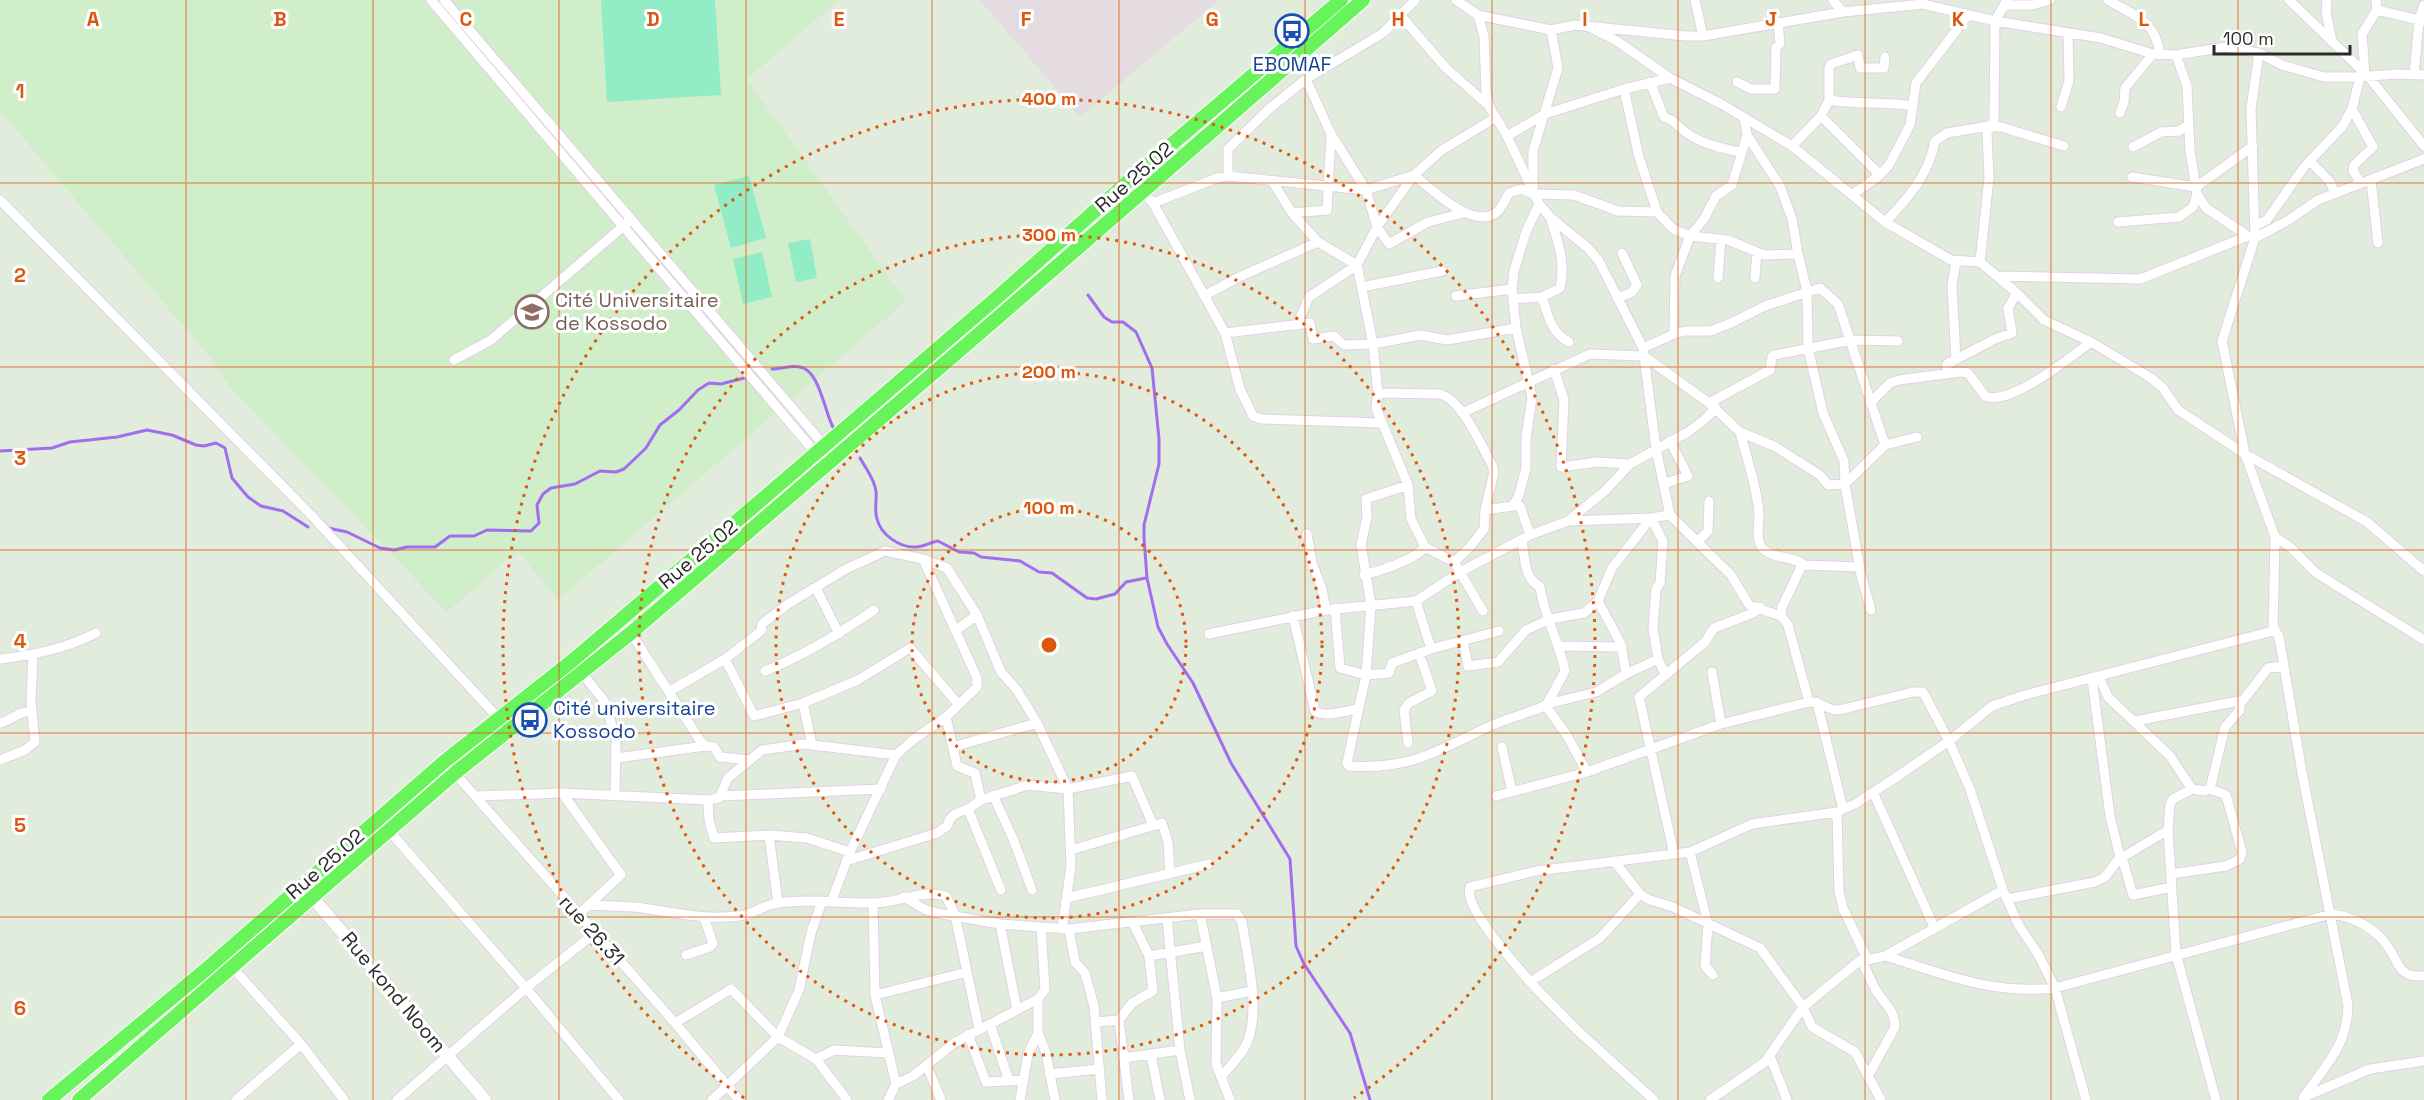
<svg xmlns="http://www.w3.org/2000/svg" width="2424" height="1100" font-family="'Space Grotesk',sans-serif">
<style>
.industrial{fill:#e5dce1}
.education{fill:#d1eecb}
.pitch{fill:#92ecc5}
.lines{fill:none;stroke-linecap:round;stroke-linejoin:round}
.stream{stroke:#a26df0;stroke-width:3}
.street-casing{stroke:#e2d1e3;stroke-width:11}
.secondary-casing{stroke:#e2d1e3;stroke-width:14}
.primary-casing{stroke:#fff;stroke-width:16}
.street{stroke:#fff;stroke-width:9}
.secondary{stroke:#fff;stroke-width:12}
.primary{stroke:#68f35a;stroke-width:14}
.grid{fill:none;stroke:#de570e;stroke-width:1.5;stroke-opacity:0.55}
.ring{fill:none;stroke:#de570e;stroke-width:3;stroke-dasharray:3 6}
.labels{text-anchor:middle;stroke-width:6;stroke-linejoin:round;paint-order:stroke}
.transit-label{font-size:20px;fill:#164399;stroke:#fff}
.street-label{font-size:20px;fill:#2a2a2a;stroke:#fff}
.education-label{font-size:20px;fill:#785e54;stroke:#fff;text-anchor:start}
.grid-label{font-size:20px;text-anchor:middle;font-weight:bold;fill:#de570e;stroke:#fff;stroke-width:6;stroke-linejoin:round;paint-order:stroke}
.centre{fill:#de570e;stroke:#fff;stroke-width:3}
.ring-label{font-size:18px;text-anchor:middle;font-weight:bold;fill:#de570e;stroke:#fff;stroke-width:6;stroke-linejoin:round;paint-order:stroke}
</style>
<rect width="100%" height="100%" fill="#e1ecdc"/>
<!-- industrial -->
<path class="industrial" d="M980,0H1219L1080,117Z"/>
<!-- education -->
<path class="education" d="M0,0H839L747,79L906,301L558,600L518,551L447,612L230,387L215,363L0,111Z"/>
<!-- pitch -->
<path class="pitch" d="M601,0H715L721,95L607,102Z
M749,176L766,238L731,248L714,185Z
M810,239L817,278L796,282L788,243Z
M762,252L772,297L743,304L733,259Z"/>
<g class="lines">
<!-- stream -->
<path class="stream" d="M1088,295L1104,317L1112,322H1123L1136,332L1152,368L1159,439V464L1144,525V538L1147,578L1158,627L1167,644L1193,683L1231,763L1290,859L1296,946L1304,964L1350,1033L1370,1100
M772,369C781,369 791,365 800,367C820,370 825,415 834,429
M0,451L52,448L70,442L117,437L147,430L172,435L196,445L204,446L216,443L225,448L232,478L248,497L261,506L283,511L308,527
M860,458C866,469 874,478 876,491C877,501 874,510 877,519C881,535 900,548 916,547C923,547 931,542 938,541L959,552L974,553L981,557L1020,561L1039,572L1052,573L1087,598L1096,599L1115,594L1126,582L1146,578
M328,528L347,532L380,548L394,550L407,547H435L450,536H474L487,530L531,531L539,523L537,505L543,494L551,488L575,484L600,471L616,472L624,469L646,448L660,425L679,410L698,390L709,383L721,384L748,377"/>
<defs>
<path id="street" d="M431,0L825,464
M444,0L834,457
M1456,0L1478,15L1551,30L1575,25L1686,36H1703L1843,12L1923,4L1995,21L2101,38L2153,54L2176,55L2226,47L2259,53L2282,65L2324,77H2360L2395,74L2424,75
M1695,0L1703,36
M1833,0L1843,12
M2108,0C2134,16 2156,20 2160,55
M2289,0L2368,76L2424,146
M2327,0L2326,11L2332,42
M2004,5H2032L2050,0
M2377,10L2424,21
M1478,15L1484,36L1486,93L1489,106L1507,136L1539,204L1550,217L1589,249L1599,261L1643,348L1656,449L1670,515L1731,575L1749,605L1781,616L1788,625L1809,702
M1401,16L1446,68L1489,106
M1589,27L1617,41L1670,78L1723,105L1792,146L1885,222L1951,260L1980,262L2017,293L2044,320L2091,342L2151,378L2163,388L2178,410L2245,454L2367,522L2424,571
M2176,55L2187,86L2190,151L2197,194L2206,208L2248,236
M2365,73L2362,34L2377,10L2376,0
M2414,75L2419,20L2424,5
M1306,79L1331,134L1366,190L1377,227L1389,244L1428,222L1463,213
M1650,82L1664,117C1676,121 1674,123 1683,130C1696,142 1724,149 1740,152
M1737,82L1751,89H1775L1776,47L1780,44L1778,22
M1624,89L1639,157L1657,212L1673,229L1690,236L1675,276L1674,334L1643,348
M1829,100C1857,105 1884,101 1913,106
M2061,107L2069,81L2068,33
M2352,109L2373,147L2354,165L2353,171L2361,183
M2120,113L2124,102L2125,88L2153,54
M1821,116L1880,175
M1744,117L1747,135L1780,186L1792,219L1798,254L1807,291L1808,348L1823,413L1844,461L1845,484L1861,575L1871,610
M1747,135L1732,185L1716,196L1704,219L1690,236L1728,240L1764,255L1798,254
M1507,136L1545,114L1624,89L1670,78
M1792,146L1821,116L1829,100V68L1831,64L1858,55L1860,68H1884L1885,57
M2133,147L2161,132L2179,131L2188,125
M2310,161L2330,182L2335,193
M1414,175C1431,189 1477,234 1499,210C1503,205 1506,198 1509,193L1521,189L1533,194L1574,195L1618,211L1657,212
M1228,176V149L1269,109L1306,79L1383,33L1415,0
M2132,177L2196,187L2253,146
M1132,178L1153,203L1225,333L1240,389L1253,416L1262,419L1380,423
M2371,180L2378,243
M1272,181L1292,213L1318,242L1357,265L1373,344L1378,393L1376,408L1408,485L1411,519L1425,547L1454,562L1483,611
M1533,191V151L1558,68L1551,30
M1852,195L1880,175L1889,165L1910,125L1916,83L1968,15
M0,200L313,517L501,721
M1153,203L1217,178L1228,176L1366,190L1414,175
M1292,213L1327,210L1331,134
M1885,222C1908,199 1929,174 1935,141L1947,133L1989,126L2001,127L2064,146
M2118,222L2179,217L2193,207L2197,194
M2255,226L2267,220L2304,167L2342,127L2352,109L2360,77
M1980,262L1989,178L1987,133L1994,120L1995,21L2007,0
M1997,276L2140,279L2248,236L2255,238L2251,109L2259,53
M1718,278L1721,239
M1755,278L1757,252
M1362,287L1442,271
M1204,296L1237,278L1318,242
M1456,296L1512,289
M1542,297C1548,315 1551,333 1569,342
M1617,298L1631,293L1637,285L1622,253
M1513,299L1542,297L1560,288C1566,263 1558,241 1550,217
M1297,325L1309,297L1357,265L1377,227L1414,175L1442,150L1495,118
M1225,333L1310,323L1313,339L1334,336L1344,345L1373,344L1421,335L1447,340L1516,328
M1674,334L1685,331H1710L1729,324L1765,306L1820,288L1838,304L1885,445
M454,360L491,340L627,223
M1956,360L1952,285L1956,261
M1554,369L1564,400L1561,467L1597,462L1630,464
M1947,373V364L1995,339L2012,333L2008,308L2017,293
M1378,393L1440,394C1462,400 1481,445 1492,465L1494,472L1485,510L1484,529L1469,548L1454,562
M1872,401L1890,383L1899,380L1960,372L1968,373L1985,396C2009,407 2071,357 2091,342
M1709,403L1770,370L1772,357L1774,355L1852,340L1898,341
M1462,413L1590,354L1644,356L1709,403L1740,432L1774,446L1820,475L1828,485L1845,484L1885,445L1917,437
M1740,432C1747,459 1757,487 1759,514C1759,525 1755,542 1764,550C1775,559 1792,556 1803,564
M1663,484L1688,476L1670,441
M1408,485L1366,499L1367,517L1361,545L1371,605L1366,675L1347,763L1349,766C1410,770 1437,751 1490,726C1506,719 1525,714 1542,707L1547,704L1596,692L1626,674L1658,659
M1485,510L1513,506
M1568,521L1651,518L1670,515
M1307,534L1312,563L1322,589L1326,610
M1530,535L1520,506H1513L1519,495L1526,468V438L1532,397L1516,328L1512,289L1514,271L1526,232L1539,204
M2275,537L2289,546L2316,573L2424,640
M1522,540C1525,558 1523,577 1540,587C1544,615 1559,642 1565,671L1547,704
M1698,541L1708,531L1709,501
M1364,575C1382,570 1413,561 1425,547
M816,588L839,634
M1416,601L1431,649
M1598,601L1621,644L1626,674
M1335,608L1340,668L1366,675L1389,673L1392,663L1431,649L1499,631
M1293,616L1315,711C1326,718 1345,711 1358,709
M1781,616L1782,607L1802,565L1860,567
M955,631L977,615
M631,633L701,742L706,746L714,747L720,757L749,760
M1209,634L1326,610L1416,601L1460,572L1530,535L1568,521L1606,490L1630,464L1688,432L1704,420L1716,408
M1463,641L1468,666L1498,662L1526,630L1550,619L1584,613L1598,601L1612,568L1651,518L1663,541L1660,583L1656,589L1653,628L1658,659L1665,674
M1558,646L1622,647
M0,659C33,655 65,649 96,633
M725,659L754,716L803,703L858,680L910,648L959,705
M2284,666L2302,773L2348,1005C2347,1048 2325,1065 2303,1098
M765,671C805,655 839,634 874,610
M581,672L605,702L616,740L615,795
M1712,672L1721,724
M2099,677L2108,697L2170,756L2192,789
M2092,679L2110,816L2120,857H2123L2168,830
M670,691L725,659L761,631L762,624L788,604L846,569L885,551L923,559L947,568L977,615L1001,672L1017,690L1037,723L1068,789L1071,866L1062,929
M1817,702L1843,809
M803,703L812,745
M2241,703L2268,668L2284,666L2279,637L2274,628
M1545,705L1566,734L1587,772
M946,717L957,766L975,773L981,800L1028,785L1068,789L1132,776L1153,825
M2135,721L2239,701L2240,710L2225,727L2210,789
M0,723C12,721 18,710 32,712
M1408,743L1404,710L1409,703L1432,691L1419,653
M953,747L1037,723
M1502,747L1512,792
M616,758L706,746
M0,760L25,750L35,742L31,702L33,655
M452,770L675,1023L739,1100
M1873,792L1935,929
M562,793L621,875L578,915
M993,795L1014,841L1032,890
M476,796L562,793L708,800L719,798L728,778L762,750L804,744L896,755
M721,796L881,789
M1496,796L1587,772L1721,724L1809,702C1822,702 1829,711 1839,710L1913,692H1923L1949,741L1970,789L2003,890L2018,924L2038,954L2055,988L2086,1100
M708,800L709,820L714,838L769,835L807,838L850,852
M981,800L968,809L1001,890
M1837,812L1839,892L1843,908L1867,959
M378,818L526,988L619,1100
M769,835L778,903
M1071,850L1162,823L1168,842L1170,874
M1690,852L1708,924L1705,966L1713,975
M1674,854L1639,697L1705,642L1714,628L1753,613L1760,607
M2122,858L2133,895L2172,887
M846,861L937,833L947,826C950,815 957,812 968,809
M1614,861L1640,894L1650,900L1673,907L1760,948L1803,1007L1812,1027L1855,1052L1881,1100
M2171,874L2226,866L2240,859L2242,852L2226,795L2210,789L2204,791L2192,789L2173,799L2170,805L2168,830L2176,954L2216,1100
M1640,894L1600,938L1530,982L1576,1029L1654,1100
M904,897L924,909L937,913L1000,924L1069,929L1200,914H1237L1242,922C1247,957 1261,1008 1247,1043C1242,1055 1229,1067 1221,1077
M1067,898L1209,864
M2007,899L2095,882L2105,877L2120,857
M832,900L850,852L896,755L914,739L946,717L977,687V678L923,559
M873,903L875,995L896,1084
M588,905C607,906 625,906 643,908C676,913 706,920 739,916C752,915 763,905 778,903C810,898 842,904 874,903C899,903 920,889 946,896L955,915L979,1029
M1200,914L1217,998L1216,1064L1230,1100
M1167,918L1180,1050L1190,1100
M1000,924L1017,1010
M1069,929L1075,962L1085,973L1094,1006L1102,1100
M686,955L710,947L713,943L704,918
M1149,956L1207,946
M1885,956C1945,974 1991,995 2055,988L2331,914C2353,916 2379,930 2390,950C2395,957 2398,969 2406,973C2411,977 2418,976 2424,976
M1861,960C1867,971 1871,982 1877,992C1885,1004 1895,1011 1895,1027L1868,1076
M232,967L301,1044L344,1100
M1530,982C1516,964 1463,908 1470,887L1536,871L1690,852L1752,824L1837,812L1855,804L1895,778L1949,741L1992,706L2025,695L2273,631L2275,537L2245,454L2222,341L2255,238L2287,221L2318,200L2424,159
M875,995L967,972
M1217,998L1252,991
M1119,1020L1129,1100
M1096,1022L1119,1020L1132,1003L1153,991L1149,956L1133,923
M675,1023L731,989L778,1037L816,1059L847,1100
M990,1024L1009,1081
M1038,1033L1046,1053L1055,1100
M968,1034L986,1082L1024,1080
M1151,1055L1160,1100
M1770,1056L1787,1100
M1123,1058L1180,1050
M816,1059L834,1050L887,1053
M927,1066L941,1100
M1049,1074L1100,1069
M2304,1097L2370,1069L2424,1061
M236,1100L301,1044
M397,1100L526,988L595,933
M712,1100L778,1037L799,990L811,933L822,901
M888,1100L896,1084L913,1076L954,1043L1038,999L1045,989L1041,927
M1020,1100L1028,1054L1038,1033V999
M1710,1100L1765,1062L1803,1007L1858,962L1885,956L2003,890"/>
<path id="secondary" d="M302,885L485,1100"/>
<path id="primary" d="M49,1100L203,972L445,761L572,661L766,496L993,301L1132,178L1341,0
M79,1100L455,773L631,633L1002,314L1363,0"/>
</defs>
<!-- street casing -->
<use href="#street" class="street-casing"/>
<!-- secondary casing -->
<use href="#secondary" class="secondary-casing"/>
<!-- primary casing -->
<use href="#primary" class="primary-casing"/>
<!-- street -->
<use href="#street" class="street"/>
<!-- secondary -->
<use href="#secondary" class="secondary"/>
<!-- primary -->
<use href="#primary" class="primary"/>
</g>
<!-- grid -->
<path class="grid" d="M186,0V1100M373,0V1100M559,0V1100M746,0V1100M932,0V1100M1119,0V1100M1305,0V1100M1492,0V1100M1678,0V1100M1865,0V1100M2051,0V1100M2238,0V1100M0,183H2424M0,367H2424M0,550H2424M0,733H2424M0,917H2424"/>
<!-- distance rings -->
<g class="ring">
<circle cx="1049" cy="645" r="137"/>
<circle cx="1049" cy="645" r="273"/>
<circle cx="1049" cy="645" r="410"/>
<path d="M744 1098A546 546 0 1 1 1354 1098"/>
</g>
<!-- icons -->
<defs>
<symbol id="bus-ring" viewBox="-11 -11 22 22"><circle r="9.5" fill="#fff" stroke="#1a4fb4" stroke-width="1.5"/><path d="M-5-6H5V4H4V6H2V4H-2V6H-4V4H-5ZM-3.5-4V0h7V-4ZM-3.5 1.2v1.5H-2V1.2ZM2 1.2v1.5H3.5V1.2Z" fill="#1a4fb4"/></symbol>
<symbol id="university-ring" viewBox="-11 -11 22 22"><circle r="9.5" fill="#fff" stroke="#8d6e63" stroke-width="1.5"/><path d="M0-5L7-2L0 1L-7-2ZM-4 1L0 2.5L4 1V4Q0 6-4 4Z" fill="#8d6e63"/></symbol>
</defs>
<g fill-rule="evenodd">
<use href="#bus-ring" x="1273" y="12" width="38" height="38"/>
<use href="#university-ring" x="513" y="293" width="38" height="38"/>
<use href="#bus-ring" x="511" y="701" width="38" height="38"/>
</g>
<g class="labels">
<!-- transit labels -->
<g class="transit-label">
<text x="1292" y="71">EBOMAF</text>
<text x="553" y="715" text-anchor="start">Cité universitaire<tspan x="553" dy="23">Kossodo</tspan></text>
</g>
<!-- street labels -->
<g class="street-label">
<text transform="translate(1134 177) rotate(-41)" y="7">Rue 25.02</text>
<text transform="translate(698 554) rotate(-40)" y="7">Rue 25.02</text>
<text transform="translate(325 864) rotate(-41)" y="7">Rue 25.02</text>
<text transform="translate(592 930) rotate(48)" y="7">rue 26.31</text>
<text transform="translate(394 992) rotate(50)" y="7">Rue kond Noom</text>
</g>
<!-- education labels -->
<g class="education-label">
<text x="555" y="307">Cité Universitaire<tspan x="555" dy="23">de Kossodo</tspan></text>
</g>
</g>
<g class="grid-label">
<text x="93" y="26">A</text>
<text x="280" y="26">B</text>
<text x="466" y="26">C</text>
<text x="653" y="26">D</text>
<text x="839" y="26">E</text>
<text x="1026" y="26">F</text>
<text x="1212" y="26">G</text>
<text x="1398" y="26">H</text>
<text x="1585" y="26">I</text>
<text x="1771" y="26">J</text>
<text x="1958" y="26">K</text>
<text x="2144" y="26">L</text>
<text x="20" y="98">1</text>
<text x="20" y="282">2</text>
<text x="20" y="465">3</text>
<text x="20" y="648">4</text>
<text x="20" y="832">5</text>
<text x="20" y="1015">6</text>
</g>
<circle cx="1049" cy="645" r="9" class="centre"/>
<g class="ring-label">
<text x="1049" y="105">400 m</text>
<text x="1049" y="241">300 m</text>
<text x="1049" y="378">200 m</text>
<text x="1049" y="514">100 m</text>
</g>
<!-- scale -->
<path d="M2214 45v9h136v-9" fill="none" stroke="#2a2a2a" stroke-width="3"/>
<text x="2223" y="45" font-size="18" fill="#2a2a2a" stroke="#ffffff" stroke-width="4.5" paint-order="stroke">100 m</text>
</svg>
